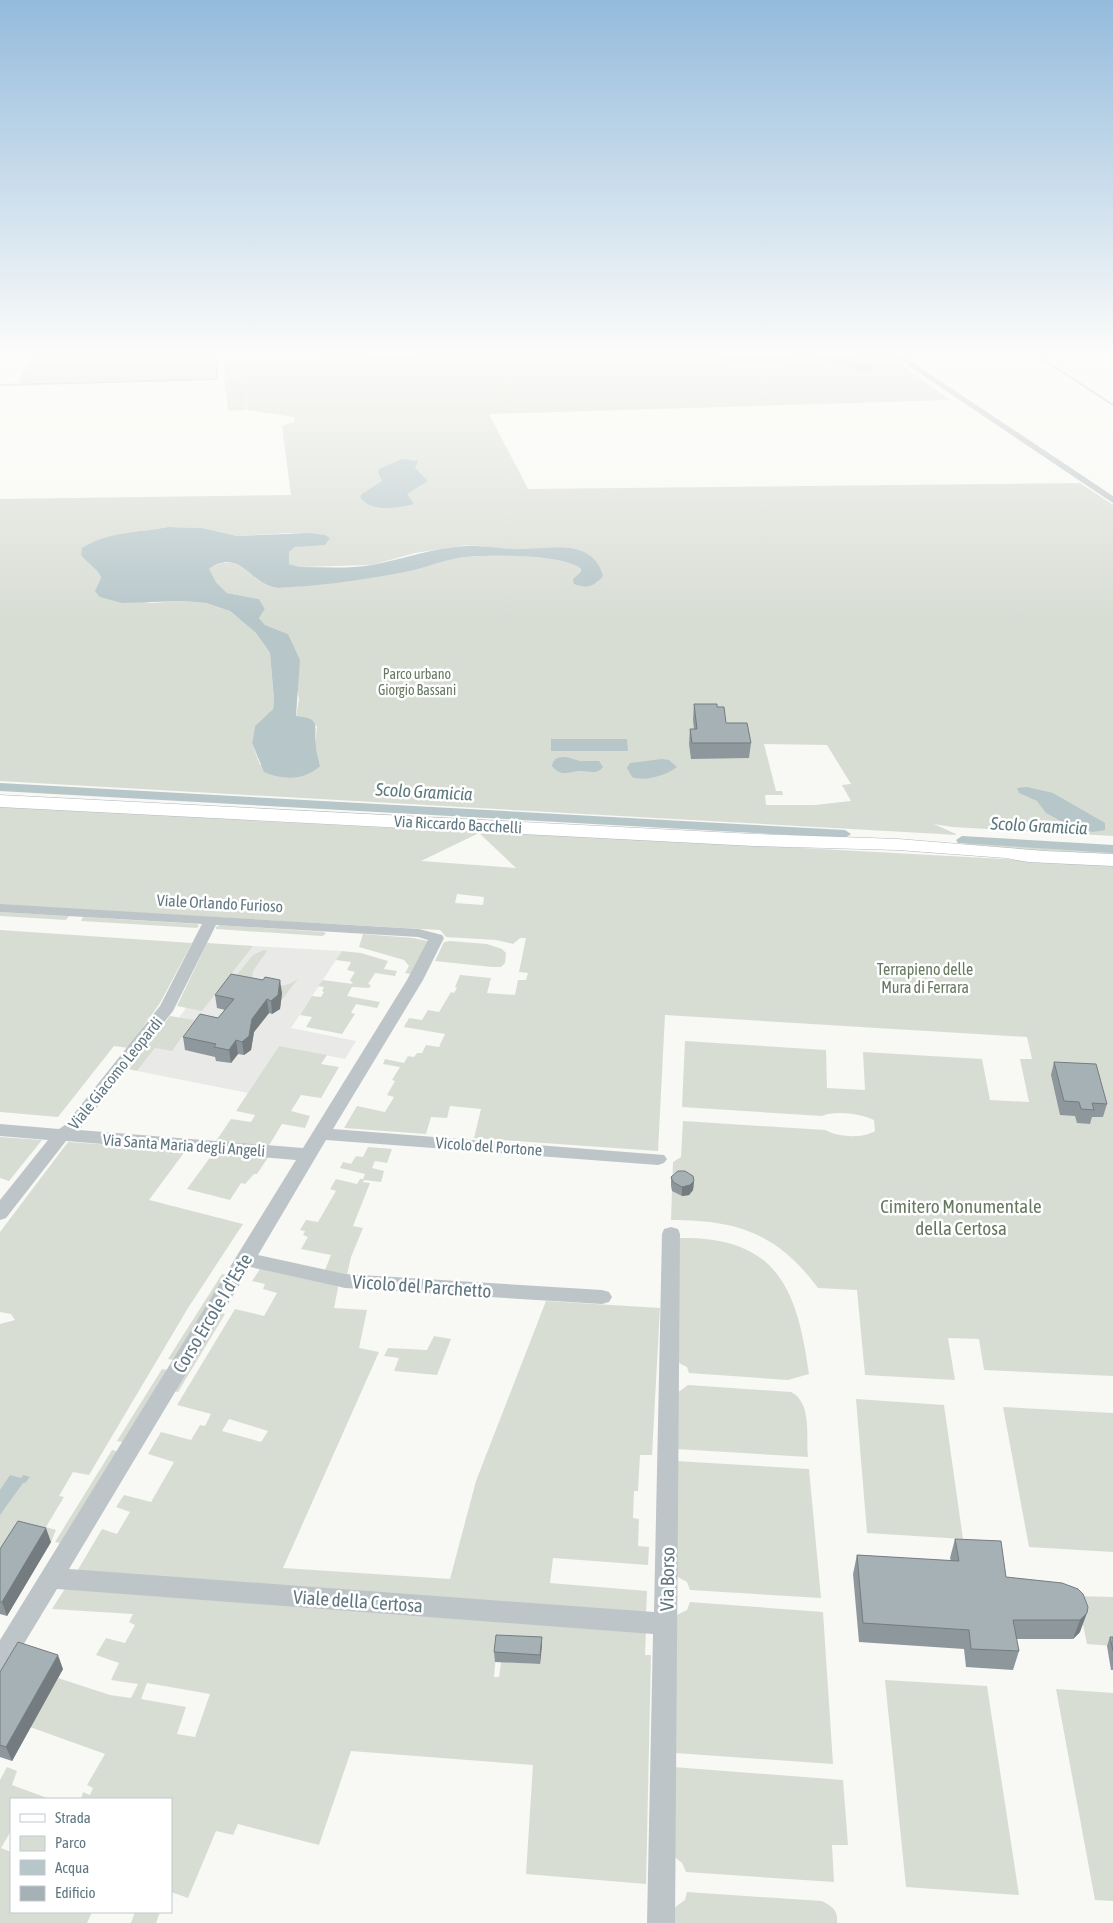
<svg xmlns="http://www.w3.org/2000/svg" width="1113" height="1923" font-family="'Asap Condensed',sans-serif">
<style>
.built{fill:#e9e9e8}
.green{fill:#d8ddd4;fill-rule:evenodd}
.water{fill:#b6c6c9}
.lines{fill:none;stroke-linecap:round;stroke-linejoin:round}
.stream{stroke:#b6c6c9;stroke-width:2}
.canal{fill:#b6c6c9;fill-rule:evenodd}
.secondary-casing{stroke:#b1b9bd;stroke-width:1}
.street{fill:#bec5c8;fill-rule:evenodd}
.secondary{fill:#fff;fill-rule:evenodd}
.wall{fill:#8e989c}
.shaded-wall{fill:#747c7f}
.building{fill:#a5b1b5;stroke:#747c7f}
.labels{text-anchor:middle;stroke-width:5;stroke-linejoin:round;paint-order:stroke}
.far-park-label{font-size:14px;fill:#687961;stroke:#fff}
.street-label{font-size:16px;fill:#617882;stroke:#fff}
.park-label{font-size:16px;fill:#687961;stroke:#fff}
.water-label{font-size:18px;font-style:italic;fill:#5c787c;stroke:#fff}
.near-park-label{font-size:19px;fill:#687961;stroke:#fff}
.near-street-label{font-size:19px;fill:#617882;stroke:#fff}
</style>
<rect width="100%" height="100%" fill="#f8f8f5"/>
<!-- built -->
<path class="built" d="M216,944L342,951L291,1028L356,1041L345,1059L279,1046L248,1093L137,1071L184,1011Z"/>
<!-- green -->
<path class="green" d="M168,350H212L216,378L18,383L32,354Z
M534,350H882L950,400L489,414L528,489L1080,483L1113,505V836L952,827L934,824L958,835L0,781V499L291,495L282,426L294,422L295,417L247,410L245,378L246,410L228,411L224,378H240L226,377L222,363ZM168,527L202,528L237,536L289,533L324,535L330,538L295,547L288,553L289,564L300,567L372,565L415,553L467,545L520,550L568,548L598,583L580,573L581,568C566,554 479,554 458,558C436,562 417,571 395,574C356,580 317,585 278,588C252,587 242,547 208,569L216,582L227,593L259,599L265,609L259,618L265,625L288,634L299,699L296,717L317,726L315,745L320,765H260L252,743L255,726L273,709L274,700L270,653L256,633L230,611L206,603L183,601L150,603L96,589L101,579C98,569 87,563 81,555L82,548C108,531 138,533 168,527ZM764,744L827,745L851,784L842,785L851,801L815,805H766L765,795H783L782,791H776Z
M0,804L1113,865V1376L984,1370L979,1339L948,1338L955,1380L865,1375L857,1290L818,1288C777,1233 737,1220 671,1220L673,1162L681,1157L683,1121L825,1130C838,1137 862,1139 875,1131L874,1120C861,1114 836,1110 822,1116L682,1107L685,1041L826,1050L827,1088L865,1090L863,1052L982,1059L990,1100L1029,1102L1020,1059H1032L1027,1037L665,1015L658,1151L474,1138L481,1109L450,1106L447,1118L431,1117L426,1134L344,1128L357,1106L385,1112L394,1097L387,1095L395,1081L392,1080L400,1067L383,1064L385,1059L404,1063L408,1056L414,1057L417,1053H422L426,1045L439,1047L445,1034L404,1027L409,1018L422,1020L428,1010L439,1012L451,992L454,993L457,988L455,987L460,975L491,978L487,993L515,995L518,980H526L528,973L519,972L526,938H520L513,944L496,940L446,937L440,930L0,905ZM479,833L516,868L421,861ZM457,894L484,897L483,905L455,903Z
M963,843L1113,852V855L970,847Z
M0,912L69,916L66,920L0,916Z
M83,917L197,924L199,926L197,928L81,921Z
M220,925L324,932L326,934L322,936L216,929V927Z
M0,930L192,943L160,1003L128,1048L114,1046L58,1117L0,1112Z
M363,934L413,938L428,941L411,974L405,973L409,966L404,960L359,947Z
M450,941L487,944L502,949L506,953L505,963L501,967H492L435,961L444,942Z
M207,943L253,946L202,1011L177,1006Z
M264,950L267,951L253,971L252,979C272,985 280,991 298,979L280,1002L231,982L253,955Z
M342,951L361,953L388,961L384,969L397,971L395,976L375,973L368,984L371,985L369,988L352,987L347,996L380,1002L377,1008L356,1004L351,1013L355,1014L342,1034L306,1027L312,1017L300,1015L312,996L321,997L324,992L322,991L324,987L318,986L323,980L353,984L350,980L355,972L347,970L351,962L336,960Z
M170,1016L194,1020L172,1051L155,1048L137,1071L129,1069Z
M279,1046L327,1055L321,1064L339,1067L321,1098L301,1095L291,1111L310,1116L305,1128L282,1124L268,1147L214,1144L231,1119L251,1122L255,1115L236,1111Z
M0,1137L42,1140L9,1181L0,1178Z
M68,1142L186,1150L149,1200L243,1224L188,1308L89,1475L73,1472L59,1496L64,1497L46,1527L56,1530L51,1542L0,1579V1324L15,1320L11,1314L0,1312V1232Z
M368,1147L392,1149L387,1163L375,1161L372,1168L384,1171L381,1182L364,1180L363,1182L370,1183L353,1226L363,1228L351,1257L347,1275L325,1270L331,1255L301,1249L308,1237L303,1235L305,1231L300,1230L306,1220L318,1222L336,1191L330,1189L336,1179L357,1184L360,1179H363L365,1174L340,1168L343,1162L351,1164L356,1156L363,1157Z
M214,1152L269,1156L257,1174H254L245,1184L241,1183L230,1200L187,1189Z
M678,1238C777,1236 797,1288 809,1374L788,1380L689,1373L687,1367L679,1363Z
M260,1269L337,1286L338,1288L334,1308L367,1310L359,1348L379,1352L283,1568L450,1579L476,1481L546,1301L660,1308L652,1455H640L638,1491H634L633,1518L639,1519L638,1546L649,1547L648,1565L553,1558L550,1583L647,1591L646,1615L76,1573L102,1529L117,1534L130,1512L116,1507L124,1495L151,1502L174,1462L148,1454L161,1432L191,1440L200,1425L205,1426L211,1414L177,1405L235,1309L264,1316L277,1293L263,1289L265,1284L252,1281ZM229,1419L268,1431L261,1442L222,1431Z
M222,1274L227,1275L174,1360L168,1359Z
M220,1312L225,1314L178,1392L172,1391Z
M434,1336L451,1339L437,1375L394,1371L399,1358L384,1356L388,1348L427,1350Z
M162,1369L168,1370L123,1442L117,1441Z
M688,1385L791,1392C812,1402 806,1436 808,1457L676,1449L677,1393Z
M856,1399L944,1405L963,1539L867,1533Z
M1003,1407L1113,1413V1552L1029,1547Z
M112,1450L117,1451L60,1543L55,1542Z
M676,1461L809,1469L821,1598L690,1590L687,1582L676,1576Z
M66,1587L646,1630L645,1655H651L646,1884L526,1874L533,1765L351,1751L319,1845L238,1824L233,1835L216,1831L188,1898L171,1892V1799H81L83,1792L90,1795L93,1788L87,1785L105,1754L30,1727L58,1678L110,1695L131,1698L138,1684L111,1680L119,1663L96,1655L106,1638L125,1643L135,1625L129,1622L133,1614L52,1609ZM497,1644L540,1664L501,1662L499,1677H494ZM147,1683L210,1694L195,1737L177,1734L186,1707L141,1699Z
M1077,1596L1113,1597V1646L1087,1644Z
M690,1602L823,1612L833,1764L675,1753V1616L687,1610Z
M885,1680L987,1686L1019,1895L906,1887Z
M1056,1689L1113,1693V1901L1095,1900Z
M7,1767L17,1771L12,1785L50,1799H11V1831L1,1848L11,1852V1912H92L87,1923H0V1780Z
M673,1767L843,1780L848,1845H832L834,1882L686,1872L682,1863L672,1855Z
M687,1892L822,1901C833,1907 838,1910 837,1923H674V1908L685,1900Z
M135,1912H160L156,1923H131Z"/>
<!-- water -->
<path class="water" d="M777,350H835L849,355V360L855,364L878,366L875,370C849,375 827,355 801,355C792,355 787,360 779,362C766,364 729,363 719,356C737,348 761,369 777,353Z
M402,459L418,461L415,468L428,481L407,494L414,504C398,508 371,513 360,497L362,494L382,481L378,472L379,469Z
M168,527L202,528L237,536L310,533L325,535L330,538L325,545L295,547L289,552V564L300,567C324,567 348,569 372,565C403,559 433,548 465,546C484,545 503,550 522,549C552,549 593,538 603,576C595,586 587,589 574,584L573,579L580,573L581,569C567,554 479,554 458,558C437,562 417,571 395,574C356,581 317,586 278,588C252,587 240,546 209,569L216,582L227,593L259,599L265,609L259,618L265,625L288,634L300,660L296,716C323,719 313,725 316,746C316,752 319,759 320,766C304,781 283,780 264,772L252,743L255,726L273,709L274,700L270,653L256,633L230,611L206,603L183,601L122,603L100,597L95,591L101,578C98,569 87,563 81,555L82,548C108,531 138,533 168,527Z
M551,739H627L628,751H551Z
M566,757L580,761H599L603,767C597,775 590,771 581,771C570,771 561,778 552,766C553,758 559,757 566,757Z
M662,759L669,760L677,767C667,775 645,782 632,777L627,768L630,763Z
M1027,787L1053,793L1105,823V830L1093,832L1072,827L1046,813L1037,801L1019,793L1017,788Z
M10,1475L21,1478L23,1475L30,1477L25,1483H23L0,1515V1490Z"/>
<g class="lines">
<!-- stream -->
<path class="stream" d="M1090,350L1113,353
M1041,358L1113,405
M0,385L217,379L215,350"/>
<!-- canal -->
<path class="canal" d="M0,783L845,830L851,834L845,838L0,791Z
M962,836L1113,845V853L958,843L956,840Z"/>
<defs>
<path id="secondary" d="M0,795L754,834L898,839L1045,851L1113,854V866L1028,862L1006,858L898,850L754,846L0,807Z"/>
</defs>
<!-- secondary casing -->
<use href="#secondary" class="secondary-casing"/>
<!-- street -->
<path class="street" d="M885,350H894L1113,496V503Z
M0,904L419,929L442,935L444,938L423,980L333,1129L664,1155L667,1159L664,1163L658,1165L326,1140L258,1255L345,1274L602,1290L609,1292L612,1297L609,1302L602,1304L345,1288L250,1267L69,1569L654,1612L662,1234L664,1229L671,1227L678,1229L680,1234L675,1923H647L653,1634L57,1589L8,1670L0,1673V1640L296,1160L66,1141L6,1218L0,1220V1200L48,1140L0,1136V1124L59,1129L65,1125L160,1006L202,924L0,912ZM216,925L418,937L428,940L407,980L303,1148L79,1130L173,1011Z"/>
<!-- secondary -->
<use href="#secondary" class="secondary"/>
</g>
<!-- wall -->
<path class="wall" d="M694,704L717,707L726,723L751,743L749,758L691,759L689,744L690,729H694L693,720Z
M282,993L280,1009L272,1014L269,1013L254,1032L251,1050L244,1055L238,1054L231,1063L216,1061L215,1057L185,1050L183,1037L218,1018L225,1010L217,1008L215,995Z
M1054,1062L1107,1104L1103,1117H1092L1090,1124L1077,1123L1075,1116L1060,1115L1051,1075Z
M671,1177L694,1181L693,1190L689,1195L682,1196L672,1191L671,1186Z
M955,1539L1006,1577L1083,1594L1080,1632L1073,1639H1016L1019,1651L1013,1670L966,1667L964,1649L859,1642L853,1574L857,1555L951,1561L950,1558Z
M51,1542L7,1616L0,1614V1549Z
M542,1637L540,1664L495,1662L494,1652Z
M1110,1637H1113V1670H1111L1107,1646Z
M63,1669L12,1761L0,1757V1672Z"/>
<!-- shaded-wall -->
<path class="shaded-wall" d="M280,980L282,993L280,1009L272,1014L271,1001Z
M267,999L269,1013L254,1032L251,1050L244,1055L242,1042L252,1019Z
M236,1040L238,1054L231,1063L229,1050Z
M694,1181L693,1190L689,1195L682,1196V1187Z
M46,1528L51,1542L7,1616L2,1602Z
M1087,1613L1080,1632L1073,1639L1080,1620Z
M542,1637V1646L540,1664V1655Z
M58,1655L63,1669L12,1761L6,1747Z"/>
<!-- building -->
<path class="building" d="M694,704H717V707H724L726,723H747L751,743H692L690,729H697Z
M231,974L263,980L265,977L280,980L278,995L271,1001L267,999L252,1019L249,1036L242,1042L236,1040L229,1050L214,1047L216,1044L183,1037L200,1014L218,1018L234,999L215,995Z
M1054,1062L1096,1064L1107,1104L1092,1103L1094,1110L1081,1109L1079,1102L1064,1101Z
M678,1171H685L693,1176L694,1181L690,1185L682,1187L673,1182L671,1177Z
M18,1521L46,1528L2,1602H0V1549Z
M955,1539L1001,1541L1006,1577L1062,1583L1078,1589L1083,1594L1088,1607L1087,1613L1080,1620H1013L1019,1651L971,1649L969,1630L863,1623L857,1555L959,1561Z
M496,1635L542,1637L540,1655L494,1652Z
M1110,1637H1113V1651Z
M18,1642L58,1655L6,1747L0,1745V1672Z"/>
<!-- sky -->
<linearGradient id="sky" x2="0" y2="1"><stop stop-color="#94bbdc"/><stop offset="0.57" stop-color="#fcfcfa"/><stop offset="1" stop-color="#fcfcfa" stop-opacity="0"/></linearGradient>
<rect width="1113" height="619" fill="url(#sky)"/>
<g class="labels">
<!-- far-park labels -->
<g class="far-park-label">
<text x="417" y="679">Parco urbano<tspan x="417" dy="16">Giorgio Bassani</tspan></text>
</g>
<!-- street labels -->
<g class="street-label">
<text transform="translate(458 824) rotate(3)" y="6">Via Riccardo Bacchelli</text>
<text transform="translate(220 903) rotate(3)" y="6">Viale Orlando Furioso</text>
<text transform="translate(115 1073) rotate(-51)" y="6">Viale Giacomo Leopardi</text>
<text transform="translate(184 1145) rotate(4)" y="6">Via Santa Maria degli Angeli</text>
<text transform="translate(489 1146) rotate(4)" y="6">Vicolo del Portone</text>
</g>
<!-- park labels -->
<g class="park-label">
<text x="925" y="975">Terrapieno delle<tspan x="925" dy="18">Mura di Ferrara</tspan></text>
</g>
<!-- water labels -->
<g class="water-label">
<text transform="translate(424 792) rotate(3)" y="6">Scolo Gramicia</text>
<text transform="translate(1039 826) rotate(3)" y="6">Scolo Gramicia</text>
</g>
<!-- near-park labels -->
<g class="near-park-label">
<text x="961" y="1213">Cimitero Monumentale<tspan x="961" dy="22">della Certosa</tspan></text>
</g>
<!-- near-street labels -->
<g class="near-street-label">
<text transform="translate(422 1286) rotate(4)" y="7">Vicolo del Parchetto</text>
<text transform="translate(212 1313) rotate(-59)" y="7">Corso Ercole I d'Este</text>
<text transform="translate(667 1579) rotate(-89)" y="7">Via Borso</text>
<text transform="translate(358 1601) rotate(4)" y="7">Viale della Certosa</text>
</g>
</g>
<!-- legend -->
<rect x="10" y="1798" width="162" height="115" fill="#ffffff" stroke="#c0c9cd"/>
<rect x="20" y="1814" width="25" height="8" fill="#ffffff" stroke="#c0c9cd"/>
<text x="55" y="1823" font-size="15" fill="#617882">Strada</text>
<rect x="20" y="1836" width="25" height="15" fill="#d8ddd4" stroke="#c0c9cd"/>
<text x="55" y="1848" font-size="15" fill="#617882">Parco</text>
<rect x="20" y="1860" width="25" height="15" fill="#b6c6c9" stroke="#c0c9cd"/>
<text x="55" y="1873" font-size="15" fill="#617882">Acqua</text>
<rect x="20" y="1886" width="25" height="15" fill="#a5b1b5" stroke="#c0c9cd"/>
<text x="55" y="1898" font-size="15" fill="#617882">Edificio</text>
</svg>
